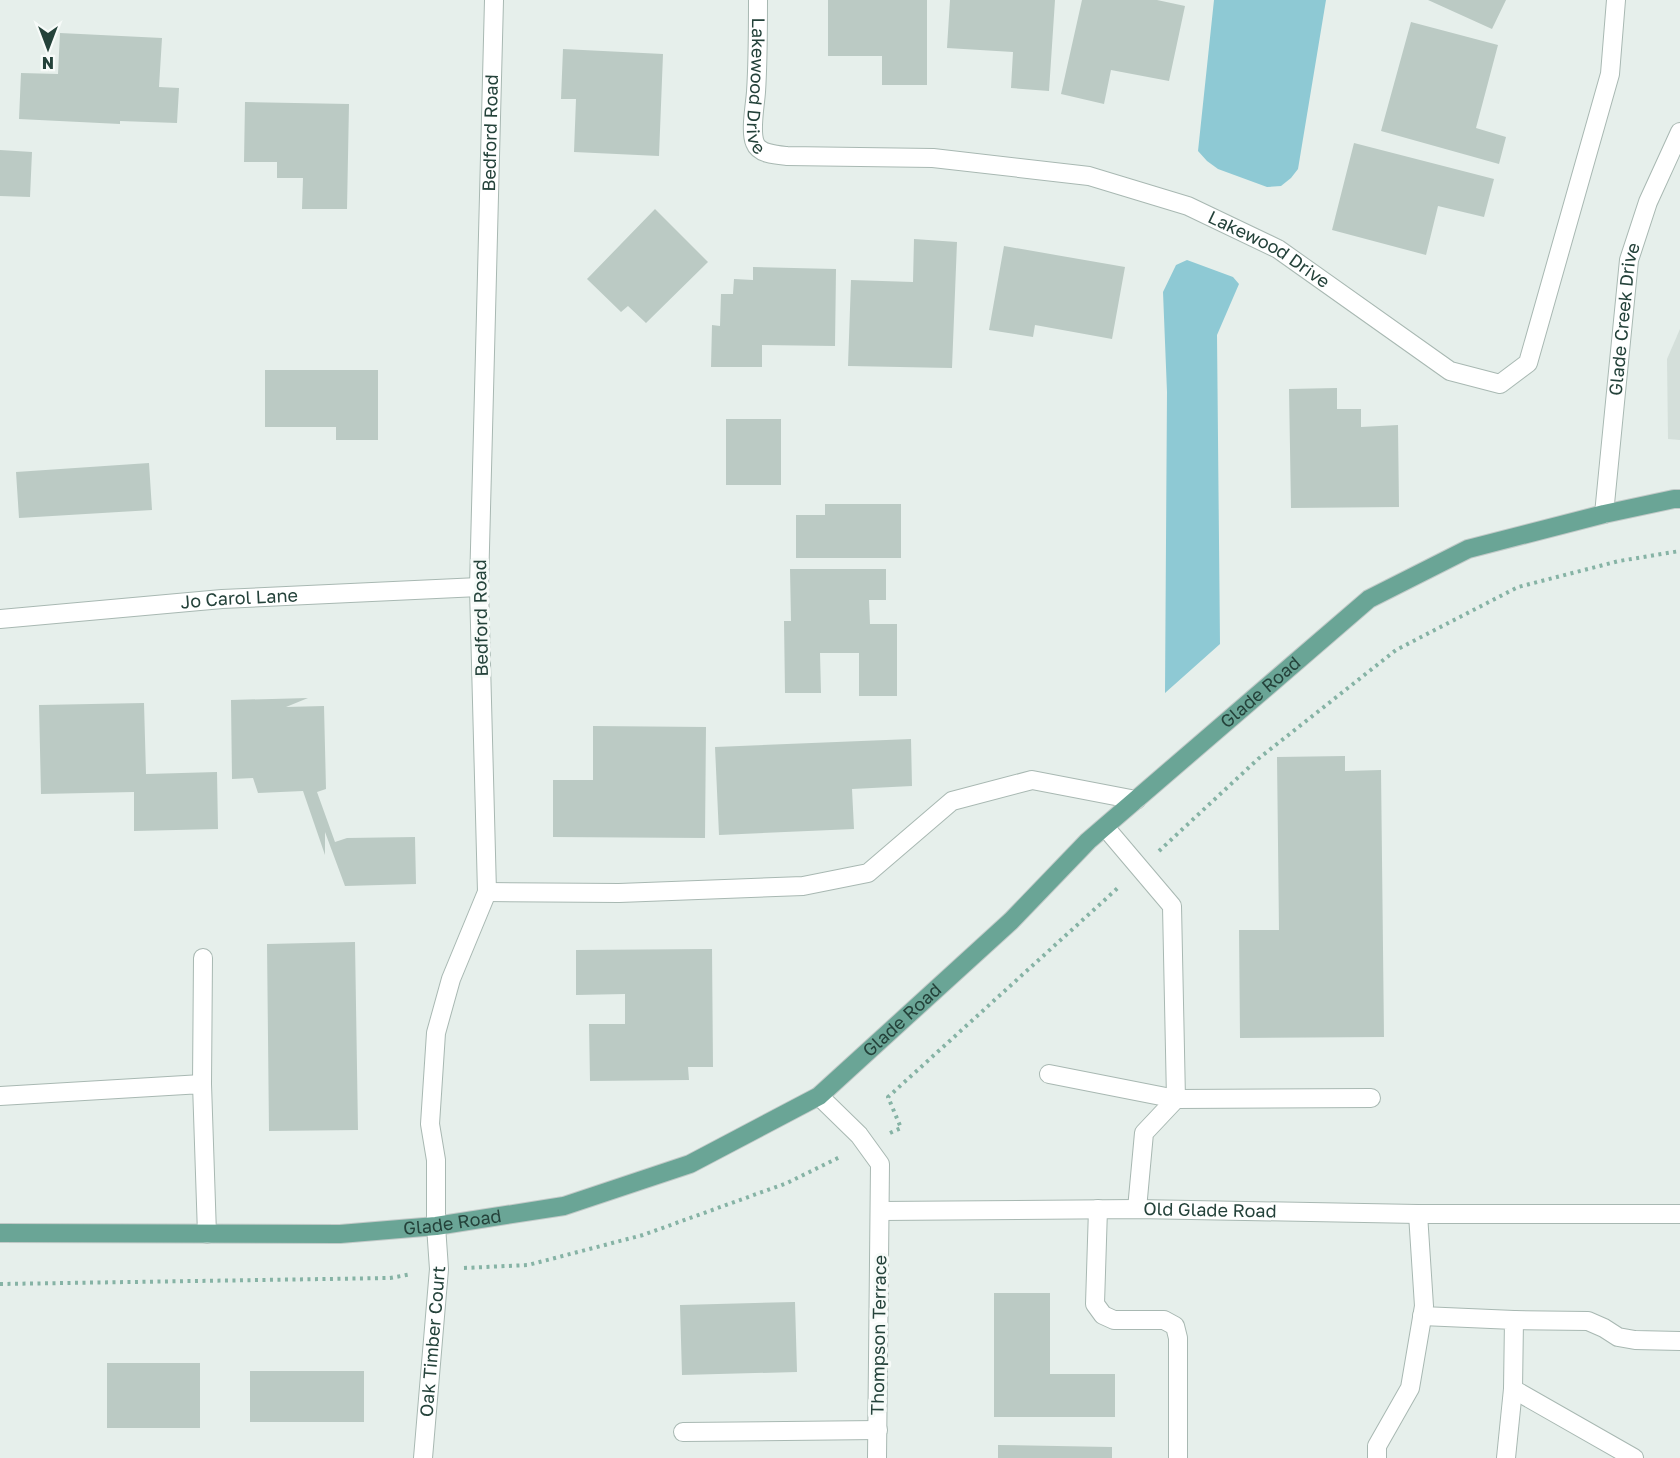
<svg xmlns="http://www.w3.org/2000/svg" width="1680" height="1458" font-family="'Golos Text',sans-serif">
<style>
.built{fill:#d4dfda}
.water{fill:#8ec9d4}
.building{fill:#bbcac4}
.lines{fill:none;stroke-linecap:round;stroke-linejoin:round}
.minor-casing{stroke:#a8b8b2;stroke-width:20}
.major-casing{stroke:#c2cac8;stroke-width:20}
.path{stroke:#86b3a5;stroke-width:4;stroke-dasharray:3 4.5;stroke-linecap:butt}
.minor{stroke:#fff;stroke-width:18}
.major{stroke:#6aa596;stroke-width:18}
.labels{text-anchor:middle;stroke-width:6;stroke-linejoin:round;paint-order:stroke}
.street-label{font-size:18px;fill:#24423a;stroke:#f7fbf9}
</style>
<rect width="100%" height="100%" fill="#e6efeb"/>
<!-- built -->
<path class="built" d="M1680,329V440L1668,439L1667,359Z"/>
<!-- water -->
<path class="water" d="M1214,0H1326L1298,169L1291,178L1281,186L1267,187L1218,169L1207,161L1198,151Z
M1187,260L1233,277L1239,284L1217,335L1220,644L1165,693L1167,392L1163,292L1176,265Z"/>
<!-- building -->
<path class="building" d="M828,0H927V85H882V56H828Z
M950,0H1055L1049,91L1011,88L1013,52L947,48Z
M1082,0H1157L1185,6L1169,81L1111,70L1104,104L1061,94Z
M1428,0H1506L1492,29Z
M1411,22L1498,45L1476,128L1506,137L1499,164L1381,131Z
M60,33L162,38L159,87L179,88L177,123L120,121V124L19,119L21,73L58,74Z
M563,49L663,54L659,156L574,152L576,99H561Z
M245,102L349,104L347,209H302L303,178H277V162H244Z
M1354,143L1494,179L1484,217L1438,206L1426,255L1332,230Z
M0,150L32,152L30,197L0,196Z
M655,209L708,262L646,323L628,306L621,312L587,279Z
M914,239L957,242L952,368L848,366L851,280L913,282Z
M1004,246L1125,267L1112,339L1035,325L1033,337L989,330Z
M753,267L836,269L835,346L762,345V367H711L712,325L720,326L721,294H733L734,279L753,280Z
M265,370H378V440H336V427H265Z
M1337,388V409H1361V427L1398,425L1399,507L1291,508L1289,389Z
M726,419H781V485H726Z
M149,463L152,510L19,518L16,472Z
M825,504H901V558H796V515H825Z
M790,569H886V600H869L870,624H897V696H859V653H820L821,693H785L784,621H791Z
M308,698L286,707L324,706L326,789L317,792L335,842L347,838L415,837L416,884L345,886L325,832V855L303,791L258,793L253,778L232,779L231,700Z
M144,703L146,774L217,772L218,829L134,831V792L41,794L39,705Z
M593,726L706,727L705,838L553,837V780H593Z
M911,739L912,786L852,789L854,829L719,835L715,747Z
M1345,756V771L1381,770L1384,1037L1240,1038L1239,930H1279L1277,757Z
M355,942L358,1130L269,1131L267,944Z
M712,949L713,1067H688L689,1080L590,1081L589,1024H625V994L576,995V950Z
M994,1293H1050V1374H1115V1417H994Z
M795,1302L797,1372L682,1375L680,1305Z
M107,1363H200V1428H107Z
M250,1371H364V1422H250Z
M998,1445L1112,1447V1458H998Z"/>
<g class="lines">
<defs>
<g id="minor">
<path id="s1" d="M758,0C758,31 758,62 756,92C755,106 750,131 755,143C759,154 776,155 787,156L933,158L1089,176L1188,206L1278,249L1450,371L1500,384L1528,363L1610,74L1616,0"/>
<path id="s2" d="M1604,514L1629,260L1648,202L1680,132"/>
<path id="s3" d="M0,619L222,599L479,587"/>
<path d="M1105,827L1172,906L1176,1099L1144,1133L1137,1209"/>
<path d="M487,892L619,893L803,886L868,873L952,801L1032,780L1136,800"/>
<path d="M1049,1074L1176,1099L1371,1098"/>
<path d="M202,1084L203,958"/>
<path d="M0,1096L202,1084L207,1234"/>
<path d="M819,1096L859,1135L880,1164L877,1458"/>
<path d="M1098,1209L1095,1304L1103,1315L1114,1320H1164L1175,1326L1178,1338V1458"/>
<path id="s4" d="M880,1211L1137,1209L1418,1214H1680"/>
<path d="M1422,1316L1514,1320L1513,1389L1634,1458"/>
<path d="M1514,1320L1588,1321L1604,1328L1618,1337L1635,1340L1680,1341"/>
<path d="M683,1432L878,1430"/>
<path id="s5" d="M423,1458L439,1269L436,1226V1160L430,1124L436,1033L451,979L487,892L479,587L494,0"/>
<path d="M1377,1458V1446L1410,1388L1424,1306L1418,1214"/>
<path d="M1506,1458L1513,1389"/>
</g>
<g id="major">
<path id="s6" d="M0,1233L340,1234L436,1226L564,1206L690,1164L819,1096L1011,921L1088,841L1369,599L1468,549L1604,514L1674,499H1680"/>
</g>
</defs>
<!-- minor casing -->
<use href="#minor" class="minor-casing"/>
<!-- major casing -->
<use href="#major" class="major-casing"/>
<!-- path -->
<path class="path" d="M1159,851L1258,759L1396,650L1518,587L1619,561L1680,551
M890,1133L901,1128L888,1097L1120,886
M464,1268L528,1265L643,1235L787,1183L842,1156
M0,1284L390,1278L412,1274"/>
<!-- minor -->
<use href="#minor" class="minor"/>
<!-- major -->
<use href="#major" class="major"/>
</g>
<g class="labels">
<!-- street labels -->
<g class="street-label">
<text dy="6" stroke="none"><textPath href="#s1" startOffset="86">Lakewood Drive</textPath></text>
<text dy="6" stroke="none"><textPath href="#s5" startOffset="1336">Bedford Road</textPath></text>
<text dy="6" stroke="none"><textPath href="#s1" startOffset="678">Lakewood Drive</textPath></text>
<text dy="6" stroke="none"><textPath href="#s2" startOffset="196">Glade Creek Drive</textPath></text>
<text dy="6" stroke="none"><textPath href="#s3" startOffset="240">Jo Carol Lane</textPath></text>
<text transform="translate(481 618) rotate(-91)" y="6">Bedford Road</text>
<text dy="6" stroke="none"><textPath href="#s6" startOffset="1443">Glade Road</textPath></text>
<text dy="6" stroke="none"><textPath href="#s6" startOffset="957">Glade Road</textPath></text>
<text dy="6" stroke="none"><textPath href="#s4" startOffset="330">Old Glade Road</textPath></text>
<text dy="6" stroke="none"><textPath href="#s6" startOffset="453">Glade Road</textPath></text>
<text transform="translate(879 1335) rotate(-89)" y="6">Thompson Terrace</text>
<text dy="6" stroke="none"><textPath href="#s5" startOffset="117">Oak Timber Court</textPath></text>
</g>
</g>
<!-- north arrow -->
<g transform="translate(48 48) rotate(180)" stroke="#f7fbf9" stroke-width="4.5" paint-order="stroke">
<path d="M0-4.5L10 22L0 15L-10 22Z" fill="#24423a"/>
<text y="-9" font-size="16" font-weight="bold" text-anchor="middle" fill="#24423a">N</text>
</g>
</svg>
